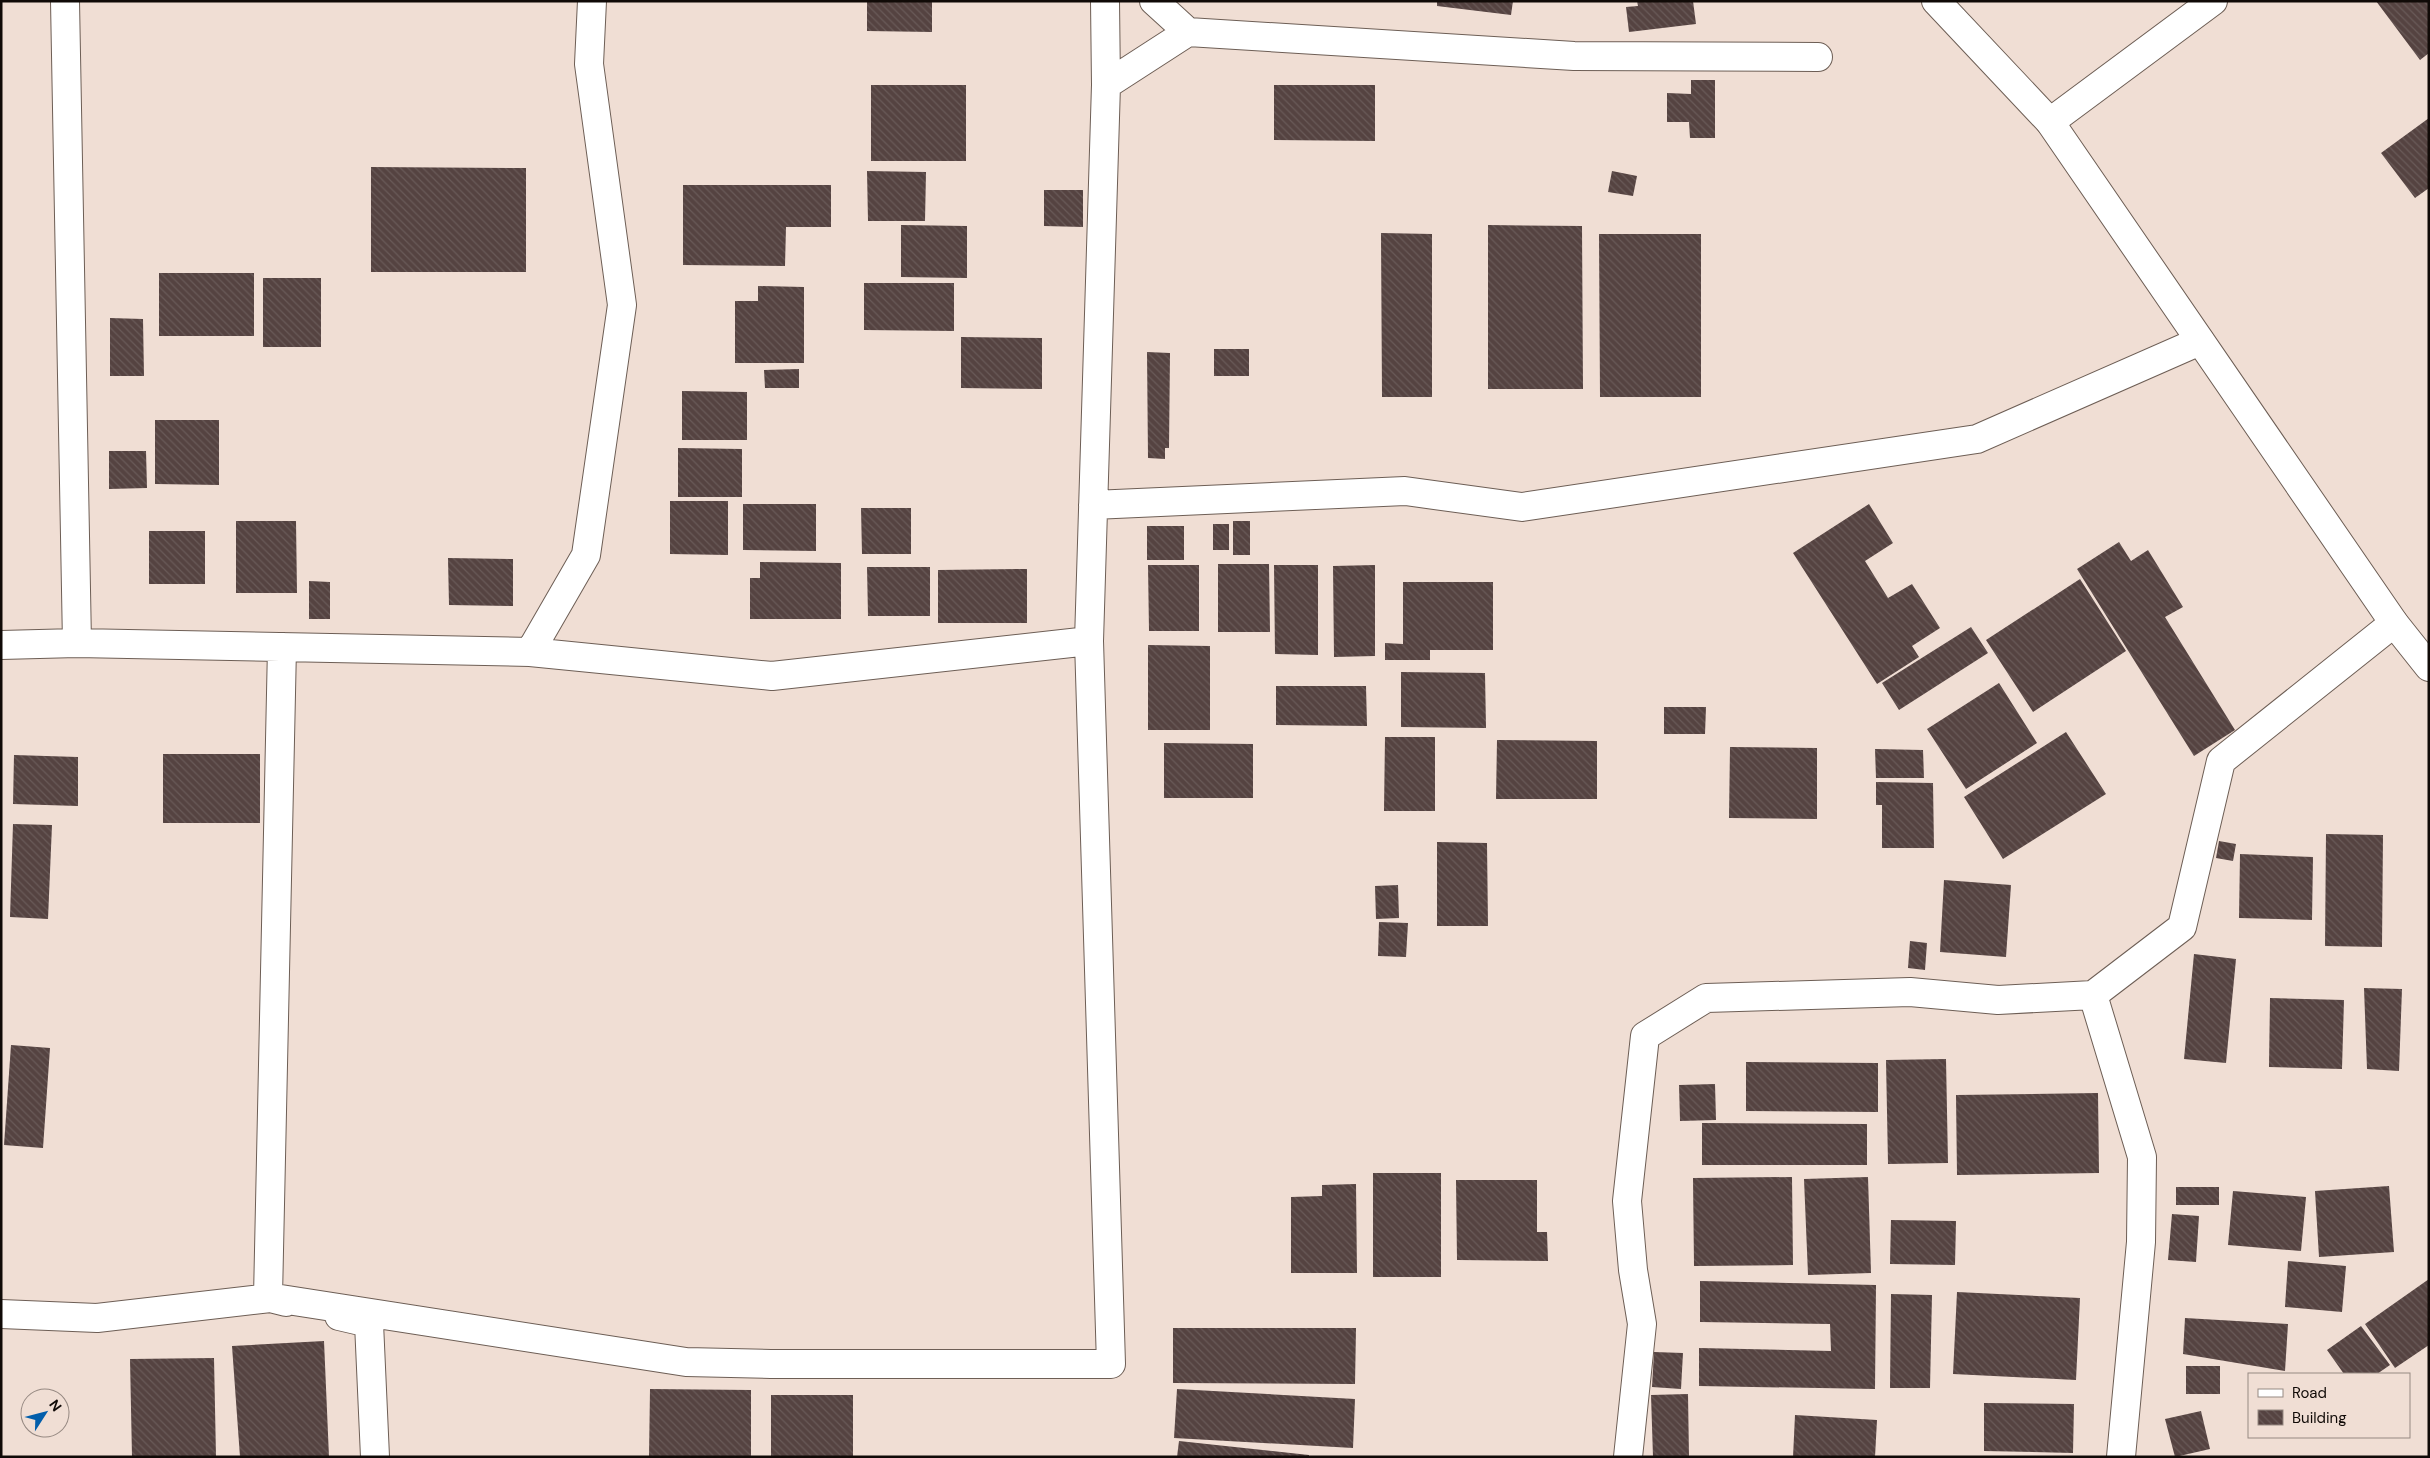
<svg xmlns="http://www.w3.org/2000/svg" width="2430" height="1458" font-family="'DM Sans',sans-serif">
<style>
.building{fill:url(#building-back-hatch)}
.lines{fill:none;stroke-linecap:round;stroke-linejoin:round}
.minor-casing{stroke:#6d5e55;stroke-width:30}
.tertiary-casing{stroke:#6d5e55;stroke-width:30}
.minor{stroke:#fff;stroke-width:28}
.tertiary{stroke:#fff;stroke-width:28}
</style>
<defs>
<pattern id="building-back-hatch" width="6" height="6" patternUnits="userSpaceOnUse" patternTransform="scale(1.25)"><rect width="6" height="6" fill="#554341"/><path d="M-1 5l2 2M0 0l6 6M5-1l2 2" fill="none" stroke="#695a58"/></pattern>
</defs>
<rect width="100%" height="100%" fill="#f0ded4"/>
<!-- building -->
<path class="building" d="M867,1H932V32L867,31Z
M1437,1H1513L1511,15L1437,6Z
M1637,1H1693L1696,24L1629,32L1626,7L1638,6Z
M2376,1H2429V53L2420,60Z
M1691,80H1715V138H1690L1689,122H1667V93L1691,94Z
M871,85H966V161H871Z
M1274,85H1375V141L1274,140Z
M2429,118V188L2415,198L2381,153Z
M371,167L526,168V272H371Z
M867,171L926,172L925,221H868Z
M1612,171L1637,176L1633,196L1608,192Z
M683,185H831V227H786L785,266L683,265Z
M1044,190H1083V227L1044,226Z
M901,225L967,226V278L901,277Z
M1488,225L1582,226L1583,389H1488Z
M1381,233L1432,234V397H1382Z
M1599,234H1701V397H1600Z
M159,273H254V336H159Z
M263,278H321V347H263Z
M864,283H954V331L864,330Z
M758,286L804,287V363H735V301H758Z
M110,318L143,319L144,376H110Z
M961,337L1042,338V389L961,388Z
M1214,349H1249V376H1214Z
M1147,352L1170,353L1169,448H1165V459L1148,458Z
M799,369V388H765L764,370Z
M682,391L747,392V440H682Z
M155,420H219V485L155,484Z
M678,448L742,449V497H678Z
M109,451H146L147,488L109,489Z
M670,501H728V555L670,554Z
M743,504H816V551L743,550Z
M1869,504L1893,543L1865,561L1888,598L1912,584L1940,628L1912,646L1919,657L1877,684L1793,553Z
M861,508H911V554H862Z
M236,521H296L297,593H236Z
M1233,521H1250V555H1233Z
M1213,524H1229V550H1213Z
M1147,526H1184V560H1147Z
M149,531H205V584H149Z
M2119,542L2131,561L2148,550L2183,607L2165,617L2235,730L2194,756L2077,569Z
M448,558L513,559V606L449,605Z
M760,562L841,563V619H750V578H760Z
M1218,564H1269L1270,632H1218Z
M1148,565H1199V631H1149Z
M1274,565H1318V655L1275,654Z
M1375,565V656L1334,657L1333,566Z
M867,567H930V616H868Z
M1027,569V623H938V570Z
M2080,579L2126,651L2033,712L1986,640Z
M309,581L330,582V619H309Z
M1403,582H1493V650H1430V660H1385V643L1403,644Z
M1971,627L1988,653L1899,710L1882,683Z
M1148,645L1210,646V730H1148Z
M1401,672L1485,673L1486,728L1401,727Z
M1999,683L2037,743L1966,789L1927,729Z
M1276,686H1366L1367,726L1276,725Z
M1664,707H1706L1705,734H1664Z
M2066,732L2106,794L2003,859L1964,797Z
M1385,737H1435V811H1384Z
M1497,740L1597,741V799H1496Z
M1164,743L1253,744V798H1164Z
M1730,747L1817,748V819L1729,818Z
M1875,749L1923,750L1924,778H1876Z
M163,754H260V823H163Z
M14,755L78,757V806L13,804Z
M1876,782L1933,783L1934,848H1882V805H1876Z
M13,824L52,825L48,919L10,917Z
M2326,834L2383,835L2382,947L2325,946Z
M2219,841L2236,844L2233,861L2216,858Z
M1437,842L1487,843L1488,926H1437Z
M2240,854L2313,857L2312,920L2239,918Z
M1944,880L2011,885L2006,957L1940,952Z
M1398,885L1399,918L1376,919L1375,886Z
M1379,922L1408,923L1406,957L1378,956Z
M1910,941L1927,943L1925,970L1908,968Z
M2194,954L2236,959L2226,1063L2184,1059Z
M2364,988L2402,989L2399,1071L2367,1069Z
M2270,998L2344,1000L2342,1069L2269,1067Z
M11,1045L50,1048L43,1148L4,1145Z
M1946,1059L1948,1163L1888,1164L1886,1060Z
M1746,1062L1878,1063V1112L1746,1111Z
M1715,1084L1716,1120L1680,1121L1679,1085Z
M2098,1093L2099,1173L1957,1175L1956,1095Z
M1702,1123L1867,1124V1165H1702Z
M1373,1173H1441V1277H1373Z
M1792,1177L1793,1265L1694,1266L1693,1178Z
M1868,1177L1871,1273L1808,1275L1804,1179Z
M1456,1180H1537V1232H1547L1548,1261L1457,1260Z
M1356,1184L1357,1273H1291V1197L1322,1196V1185Z
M2389,1186L2394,1252L2319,1257L2315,1191Z
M2176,1187H2219V1205H2176Z
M2233,1191L2306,1197L2301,1251L2228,1245Z
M2172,1214L2199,1216L2196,1262L2168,1260Z
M1891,1220L1956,1221L1955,1265L1890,1264Z
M2288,1261L2346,1266L2342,1312L2285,1307Z
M2429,1279V1345L2395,1368L2365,1324Z
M1700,1281L1876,1285L1875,1389L1699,1386V1348L1831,1351L1830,1324L1700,1322Z
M1957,1292L2080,1298L2076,1380L1953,1374Z
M1891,1294L1932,1295L1930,1388H1890Z
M2185,1318L2288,1324L2285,1371L2183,1354Z
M2361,1326L2390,1365L2377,1374H2344L2327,1350Z
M1173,1328H1356L1355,1384L1173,1383Z
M324,1341L329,1457H240L232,1346Z
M1654,1352L1683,1353L1681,1389L1652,1387Z
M214,1358L216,1457H132L130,1359Z
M2186,1366H2220V1394H2186Z
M650,1389L751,1390V1457H649Z
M1177,1389L1355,1399L1353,1448L1174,1438Z
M1688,1394L1689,1457H1653L1651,1395Z
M771,1395H853V1457H771Z
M1984,1403L2074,1404L2073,1453L1984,1451Z
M2201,1411L2210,1449L2175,1457L2165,1419Z
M1795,1415L1877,1420L1875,1457H1793Z
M1179,1441L1309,1455V1457H1177Z"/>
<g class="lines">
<defs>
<path id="minor" d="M65,1L77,643
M1154,1L1188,32
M1106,85L1188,32L1574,56L1818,57
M2050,122L2213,1
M1093,505L1405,491L1522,507L1977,439L2200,341
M1,645L77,643L530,652L586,555L622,305L589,64L592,1
M282,647L268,1297L686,1362L771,1364H1111L1089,641
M530,652L772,676L1089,641L1106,85L1105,1
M1,1314L97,1318L270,1298L286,1302
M339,1316L369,1323L375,1457
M1628,1457L1642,1324L1633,1270L1627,1201L1645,1036L1706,998L1910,992L1998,1000L2093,995
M2121,1457L2141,1242L2142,1157L2093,995L2182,927L2221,761L2394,623"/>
<path id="tertiary" d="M1936,1L2050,122L2394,623L2429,667"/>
</defs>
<!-- minor casing -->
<use href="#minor" class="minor-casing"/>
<!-- tertiary casing -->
<use href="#tertiary" class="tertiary-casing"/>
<!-- minor -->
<use href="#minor" class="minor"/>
<!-- tertiary -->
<use href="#tertiary" class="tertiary"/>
</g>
<!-- border -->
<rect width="2430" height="1458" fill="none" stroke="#100a07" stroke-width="5"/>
<!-- legend -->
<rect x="2248" y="1373" width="162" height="65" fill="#f0ded4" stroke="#968982"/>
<rect x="2258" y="1389" width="25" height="8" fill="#ffffff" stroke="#968982"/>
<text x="2292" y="1398" font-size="15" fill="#100a07">Road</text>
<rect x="2258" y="1410" width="25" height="15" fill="url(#building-back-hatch)" stroke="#968982"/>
<text x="2292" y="1423" font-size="15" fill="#100a07">Building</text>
<!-- north arrow -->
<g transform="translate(45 1413) rotate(54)"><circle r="24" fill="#f0ded4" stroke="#968982"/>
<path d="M0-4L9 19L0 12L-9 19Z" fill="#025eab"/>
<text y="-8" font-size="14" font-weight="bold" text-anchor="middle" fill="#100a07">N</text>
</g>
</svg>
